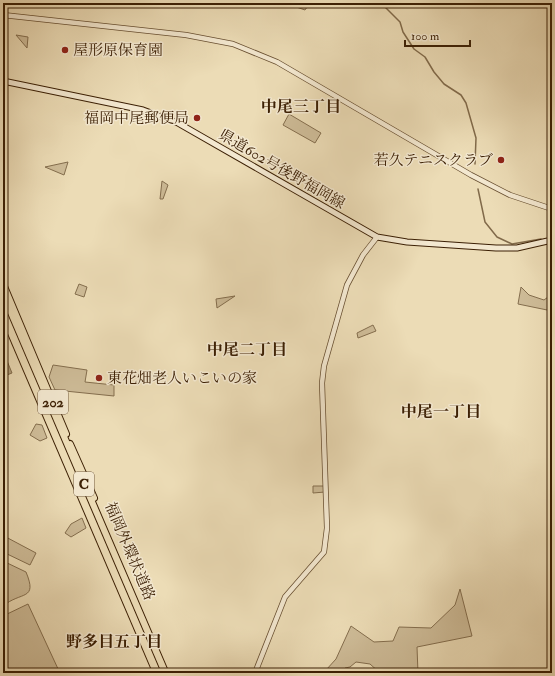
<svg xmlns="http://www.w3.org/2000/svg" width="555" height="676" font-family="'IM FELL Double Pica','Noto Serif JP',serif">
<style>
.green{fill:#cebc98;stroke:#846e4e}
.water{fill:#b09c79;stroke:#816a4a}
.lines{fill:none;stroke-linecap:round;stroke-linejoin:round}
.stream{stroke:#816a4a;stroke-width:1.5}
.tertiary-casing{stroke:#674e30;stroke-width:6}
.secondary-casing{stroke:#3b1f04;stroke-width:7}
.trunk-casing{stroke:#3b1f04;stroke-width:8}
.motorway-casing{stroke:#3b1f04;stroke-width:9}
.tertiary{stroke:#f3e8d0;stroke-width:4.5}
.secondary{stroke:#f3e8d0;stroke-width:5}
.trunk{stroke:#ecdcb6;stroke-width:6}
.motorway{stroke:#ecdcb6;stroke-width:7}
.motorway-bridge-casing{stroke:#3b1f04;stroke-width:9;stroke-linecap:butt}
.motorway-bridge{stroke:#ecdcb6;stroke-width:7}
.poi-dot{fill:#8f2418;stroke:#f3e8d0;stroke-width:1.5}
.labels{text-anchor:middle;stroke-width:3;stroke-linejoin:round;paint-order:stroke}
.shield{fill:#f3e8d0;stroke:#725b41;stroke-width:1}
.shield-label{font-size:14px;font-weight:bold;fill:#3b1f04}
.poi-label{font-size:15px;fill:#3b1f04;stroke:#f3e8d0;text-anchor:start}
.street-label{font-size:15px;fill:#3b1f04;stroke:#f3e8d0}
.neighbourhood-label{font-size:16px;font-weight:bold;fill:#3b1f04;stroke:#f3e8d0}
</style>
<rect width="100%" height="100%" fill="#ecdcb6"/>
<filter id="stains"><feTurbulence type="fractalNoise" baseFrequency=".005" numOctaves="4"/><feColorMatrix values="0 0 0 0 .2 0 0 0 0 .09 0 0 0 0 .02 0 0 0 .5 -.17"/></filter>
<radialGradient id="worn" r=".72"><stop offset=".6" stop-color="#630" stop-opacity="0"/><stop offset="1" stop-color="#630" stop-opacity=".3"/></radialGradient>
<!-- green -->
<path class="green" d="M285,3H310L305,10Z
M16,35L28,37L27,48Z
M289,114L321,133L315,143L283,125Z
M68,162L64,175L45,167Z
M162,181L168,185L163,199H160Z
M79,284L87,287L84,297L75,294Z
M521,287L529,295L544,300L548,297L552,287V311L518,304Z
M235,296L217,308L216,299Z
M373,325L376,331L358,338L357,333Z
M53,365L87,370L85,382L114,385V396L55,390L49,377Z
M36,424L42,425L47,438L40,441L30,435Z
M313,486H325V492L313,493Z
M82,518L86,528L71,537L65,533L71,524Z
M4,536L36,553L30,565L3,552Z
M3,561L26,572C38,601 21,591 3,606Z
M460,589L472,636L417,647L418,673H380L370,664L356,662L350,667L345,668L344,673H328L326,670L336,659L351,626L374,642L393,641L399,627L431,628L455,605Z
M28,604L59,671L53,673H3V616Z"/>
<!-- water -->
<path class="water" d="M3,351L12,373L7,375L3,373Z"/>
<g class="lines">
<!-- stream -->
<path class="stream" d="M381,3L400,22L403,32L414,49L425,57L434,72L444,84L461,95L466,103L476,138L475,164
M478,189L485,222L497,237L512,244L541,239L543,241
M546,243L552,249"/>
<defs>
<path id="tertiary" d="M3,15L186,35L233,44L277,62L471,175L510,195L552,209
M255,673L285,597L324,552L327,528L322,383L324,366L347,285L363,255L377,237"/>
<path id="secondary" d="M3,81L143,110L178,123L377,237L407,242L496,248H517L552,240"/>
<path id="trunk" d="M3,284L66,434
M70,444L94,498"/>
<path id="motorway" d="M3,296L165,673"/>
</defs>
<!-- tertiary casing -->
<use href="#tertiary" class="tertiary-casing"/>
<!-- secondary casing -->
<use href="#secondary" class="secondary-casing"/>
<!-- trunk casing -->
<use href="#trunk" class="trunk-casing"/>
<!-- motorway casing -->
<use href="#motorway" class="motorway-casing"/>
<!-- tertiary -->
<use href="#tertiary" class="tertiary"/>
<!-- secondary -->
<use href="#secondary" class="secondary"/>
<!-- trunk -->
<use href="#trunk" class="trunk"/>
<!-- motorway -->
<use href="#motorway" class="motorway"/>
<defs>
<path id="motorway-bridge" d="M3,313L157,673"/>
</defs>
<!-- motorway-bridge casing -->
<use href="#motorway-bridge" class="motorway-bridge-casing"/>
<!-- motorway-bridge -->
<use href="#motorway-bridge" class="motorway-bridge"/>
</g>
<!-- markers -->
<g class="poi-dot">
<circle cx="65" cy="50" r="4"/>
<circle cx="197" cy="118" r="4"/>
<circle cx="501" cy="160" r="4"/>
<circle cx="99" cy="378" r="4"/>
</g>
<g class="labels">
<!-- shield labels -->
<g class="shield">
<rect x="38" y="390" width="30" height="24" rx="3"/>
<rect x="74" y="472" width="20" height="24" rx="3"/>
</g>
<g class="shield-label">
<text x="53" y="407">202</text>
<text x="84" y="489">C</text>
</g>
<!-- poi labels -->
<g class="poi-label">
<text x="73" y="55">屋形原保育園</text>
<text x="189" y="123" text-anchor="end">福岡中尾郵便局</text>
<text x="493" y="165" text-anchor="end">若久テニスクラブ</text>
<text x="107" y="383">東花畑老人いこいの家</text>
</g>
<!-- street labels -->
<g class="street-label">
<text transform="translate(282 169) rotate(30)" y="5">県道602号後野福岡線</text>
<text transform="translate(130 551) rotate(67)" y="5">福岡外環状道路</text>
</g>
<!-- neighbourhood labels -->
<g class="neighbourhood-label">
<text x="301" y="112">中尾三丁目</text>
<text x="247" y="355">中尾二丁目</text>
<text x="441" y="417">中尾一丁目</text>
<text x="114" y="647">野多目五丁目</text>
</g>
</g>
<!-- margin -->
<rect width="555" height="676" fill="none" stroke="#ecdcb6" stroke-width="16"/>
<rect x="4" y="4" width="547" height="668" fill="none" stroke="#3b1f04" stroke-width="2"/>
<rect x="8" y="8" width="539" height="660" fill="none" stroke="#3b1f04"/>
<!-- scale -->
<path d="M405 40v6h65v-6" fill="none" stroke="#3b1f04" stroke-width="2"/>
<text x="411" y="40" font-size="12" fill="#3b1f04" stroke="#f3e8d0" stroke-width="3" paint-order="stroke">100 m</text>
<rect width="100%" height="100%" filter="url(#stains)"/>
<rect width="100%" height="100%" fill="url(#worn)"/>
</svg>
